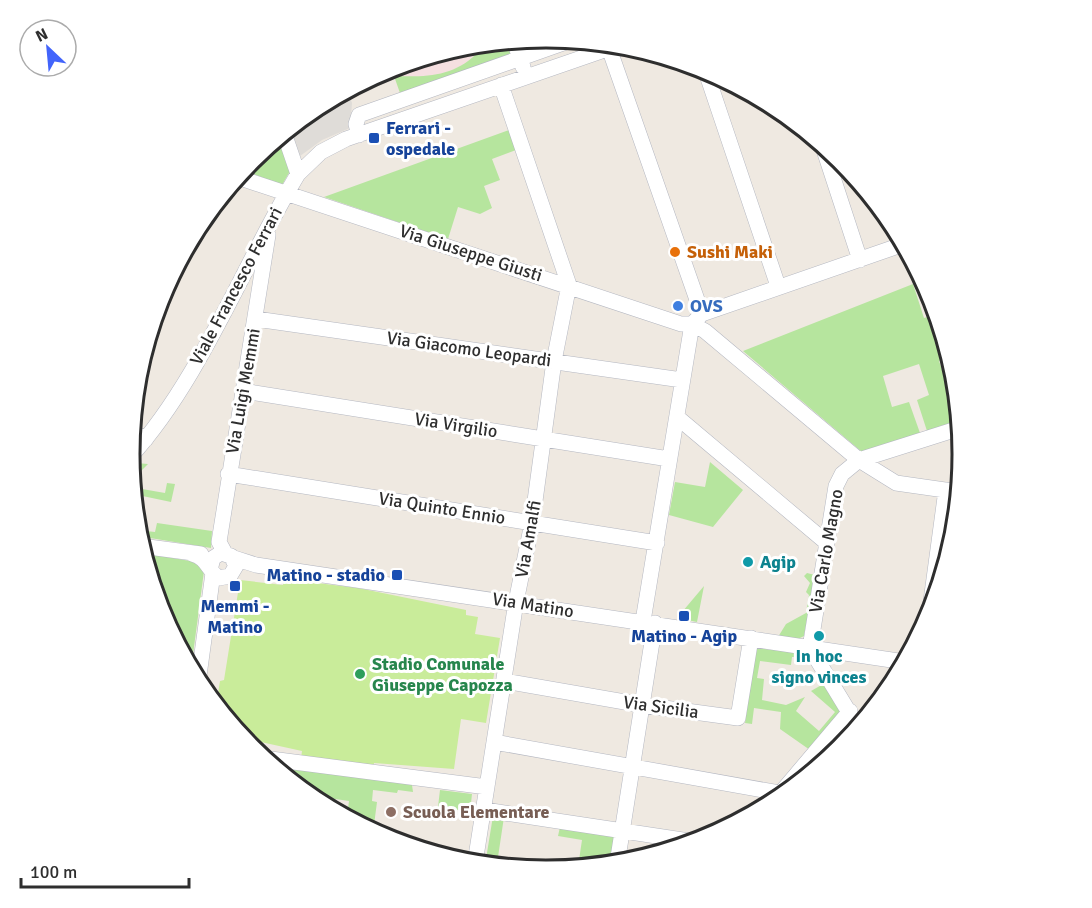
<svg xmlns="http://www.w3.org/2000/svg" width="1092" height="908" font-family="Signika,sans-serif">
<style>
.medical{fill:#f5dfe0}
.green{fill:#b6e59e}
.pitch{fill:#c9ec9a}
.plaza{fill:#dfdcd8}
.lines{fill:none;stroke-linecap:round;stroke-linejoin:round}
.minor-casing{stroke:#b4b7c1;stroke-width:16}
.minor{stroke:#fff;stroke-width:15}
.transit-dot{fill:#1a4fb4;stroke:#fff;stroke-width:2}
.food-dot{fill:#e8710a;stroke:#fff;stroke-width:2}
.shop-dot{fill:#3f7fe0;stroke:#fff;stroke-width:2}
.culture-dot{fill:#0f9aa8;stroke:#fff;stroke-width:2}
.leisure-dot{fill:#2e9e5b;stroke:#fff;stroke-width:2}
.education-dot{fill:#8d6e63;stroke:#fff;stroke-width:2}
.labels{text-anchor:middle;stroke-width:6;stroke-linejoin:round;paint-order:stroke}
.transit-label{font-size:18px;font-weight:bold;fill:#164399;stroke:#fff}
.food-label{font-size:18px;font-weight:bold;fill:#c56008;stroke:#fff;text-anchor:start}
.street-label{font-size:18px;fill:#2e2e2e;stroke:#fff}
.shop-label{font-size:18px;font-weight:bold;fill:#366cbe;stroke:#fff;text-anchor:start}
.culture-label{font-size:18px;font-weight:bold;fill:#0d838f;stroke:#fff;text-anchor:start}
.leisure-label{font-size:18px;font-weight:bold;fill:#27864d;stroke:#fff;text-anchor:start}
.education-label{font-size:18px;font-weight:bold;fill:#785e54;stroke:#fff;text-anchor:start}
.rim{fill:none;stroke:#2e2e2e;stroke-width:3}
</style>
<rect width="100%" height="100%" fill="#efe9e1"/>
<!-- medical -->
<path class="medical" d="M506,41L511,55L400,93L394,76H375L387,69L465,45Z"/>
<!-- green -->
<path class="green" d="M506,41L511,55L400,93L394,76C425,77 453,77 476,54L475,44Z
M509,130L516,150L492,159L500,180L484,186L492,208L480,214L458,207L448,239L324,197Z
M279,137L290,171L282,185L243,170Z
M913,284L924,318L937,314L950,356L939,361L959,420L927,431L917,400L929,395L919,364L883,376L892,407L909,402L920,433L862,452L743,351Z
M710,462L743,490L713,527L669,515L675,482L705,487Z
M136,463L148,464L133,479L142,489L165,493L167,483L175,484L171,502L133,494L131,467Z
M157,523L212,531L211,548L138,536L137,530L155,532Z
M143,553L196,562L204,571L192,662L187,661L161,613Z
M807,573L815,575L804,636L798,639L778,637L786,624L806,613L809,595L806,592L810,583L804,576Z
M704,586L697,622L677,618Z
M756,648L793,652L807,657H792L791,665L760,661L757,678L764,679L762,700L786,705L805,697L796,711L819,731L835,712L811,691L825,683L841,712L810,750L780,729L781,712L754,708L752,724L745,723Z
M292,767L412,785L413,792L398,790L397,793L373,790L372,801L377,802L374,825L355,822L347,817L349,801L308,795L290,780Z
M440,790L472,794L470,812L438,807Z
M493,816L504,817L498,857L491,856L490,865H485Z
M560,827L615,835L611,864L578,867L582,840L558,836Z"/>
<!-- pitch -->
<path class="pitch" d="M284,579L358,588L466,610V615L478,617L475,634L500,638L486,723L461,719L454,769L374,763L373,769L301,758L302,751L243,738L216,706L220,681L224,680L240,580L283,585Z"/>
<!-- plaza -->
<path class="plaza" d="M347,90L352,103L350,128L322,140L300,156L291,170L279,137L315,108Z"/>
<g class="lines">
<defs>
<path id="minor" d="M514,41L523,67
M609,48L702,314
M705,69L778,286
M284,133L298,174
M359,135L356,124L359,115L572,40
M822,144L860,260
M237,177L681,324H692L702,314L904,244
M256,319L682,380
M243,391L669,459
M677,417L827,543
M132,432L146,439
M130,457C200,381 244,263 298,174L321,152L346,139L619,45
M228,474L657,543
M141,546L201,554
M225,553L219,542L268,235
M192,554C208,558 207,570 219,578L230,576L236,566L231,556L221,553L213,558L211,566
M234,558L256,565L905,662
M929,616L946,490
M643,621L692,324L705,331L859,460L896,483L959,492
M810,648L836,486L842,474L859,460L960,428
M810,648L858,727
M504,681L642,705L738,718L751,638
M198,683L213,573
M494,742L785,794
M263,758L487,787
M773,802L850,711
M485,810L696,842
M475,863L516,602L532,523L554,361L569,285L501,85
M617,864L655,623"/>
</defs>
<!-- minor casing -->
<use href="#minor" class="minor-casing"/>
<!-- minor -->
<use href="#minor" class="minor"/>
</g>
<!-- markers -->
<g class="transit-dot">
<rect x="368" y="132" width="12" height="12" rx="3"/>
<rect x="391" y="569" width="12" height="12" rx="3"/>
<rect x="229" y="580" width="12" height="12" rx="3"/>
<rect x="678" y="610" width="12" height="12" rx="3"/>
</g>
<circle class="food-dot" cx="675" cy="252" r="6"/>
<circle class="shop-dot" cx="678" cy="306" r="6"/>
<g class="culture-dot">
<circle cx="748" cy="562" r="6"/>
<circle cx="819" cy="636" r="6"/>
</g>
<circle class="leisure-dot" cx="360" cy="674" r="6"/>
<circle class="education-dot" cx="391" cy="812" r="6"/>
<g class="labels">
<!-- transit labels -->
<g class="transit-label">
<text x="386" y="134" text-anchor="start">Ferrari -<tspan x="386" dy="21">ospedale</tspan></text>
<text x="385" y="581" text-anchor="end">Matino - stadio</text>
<text x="235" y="612">Memmi -<tspan x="235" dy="21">Matino</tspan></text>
<text x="684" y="642">Matino - Agip</text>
</g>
<!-- food labels -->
<g class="food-label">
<text x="687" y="258">Sushi Maki</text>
</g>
<!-- street labels -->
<g class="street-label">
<text transform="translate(471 253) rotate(18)" y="6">Via Giuseppe Giusti</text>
<text transform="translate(236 286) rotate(-62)" y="6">Viale Francesco Ferrari</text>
<text transform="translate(469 349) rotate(8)" y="6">Via Giacomo Leopardi</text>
<text transform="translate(243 391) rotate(-80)" y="6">Via Luigi Memmi</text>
<text transform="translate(456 425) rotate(9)" y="6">Via Virgilio</text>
<text transform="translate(442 508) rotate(9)" y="6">Via Quinto Ennio</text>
<text transform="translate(528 539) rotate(-80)" y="6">Via Amalfi</text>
<text transform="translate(826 551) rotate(-80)" y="6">Via Carlo Magno</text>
<text transform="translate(533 605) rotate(9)" y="6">Via Matino</text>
<text transform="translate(661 707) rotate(8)" y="6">Via Sicilia</text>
</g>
<!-- shop labels -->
<g class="shop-label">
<text x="690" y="312">OVS</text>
</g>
<!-- culture labels -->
<g class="culture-label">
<text x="760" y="568">Agip</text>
<text x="819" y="662" text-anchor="middle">In hoc<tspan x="819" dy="21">signo vinces</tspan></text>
</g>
<!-- leisure labels -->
<g class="leisure-label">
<text x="372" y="670">Stadio Comunale<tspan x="372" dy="21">Giuseppe Capozza</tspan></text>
</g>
<!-- education labels -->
<g class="education-label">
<text x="403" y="818">Scuola Elementare</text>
</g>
</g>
<!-- crop -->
<path d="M0 0H1092V908H0ZM140 454a406 406 0 1 1 812 0a406 406 0 1 1-812 0Z" fill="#fff" fill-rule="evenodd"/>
<path class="rim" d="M140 454a406 406 0 1 1 812 0a406 406 0 1 1-812 0Z"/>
<!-- north arrow -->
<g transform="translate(48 48) rotate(334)"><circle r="28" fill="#ffffff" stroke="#ababab" stroke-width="1.5"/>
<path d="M0-4.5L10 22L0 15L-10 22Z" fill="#4264fb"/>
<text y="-9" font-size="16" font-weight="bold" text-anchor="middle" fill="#2e2e2e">N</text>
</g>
<!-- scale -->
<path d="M21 878v9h168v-9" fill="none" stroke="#2e2e2e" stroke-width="3"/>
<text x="30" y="878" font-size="18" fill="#2e2e2e" stroke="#ffffff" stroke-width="4.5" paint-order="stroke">100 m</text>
</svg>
